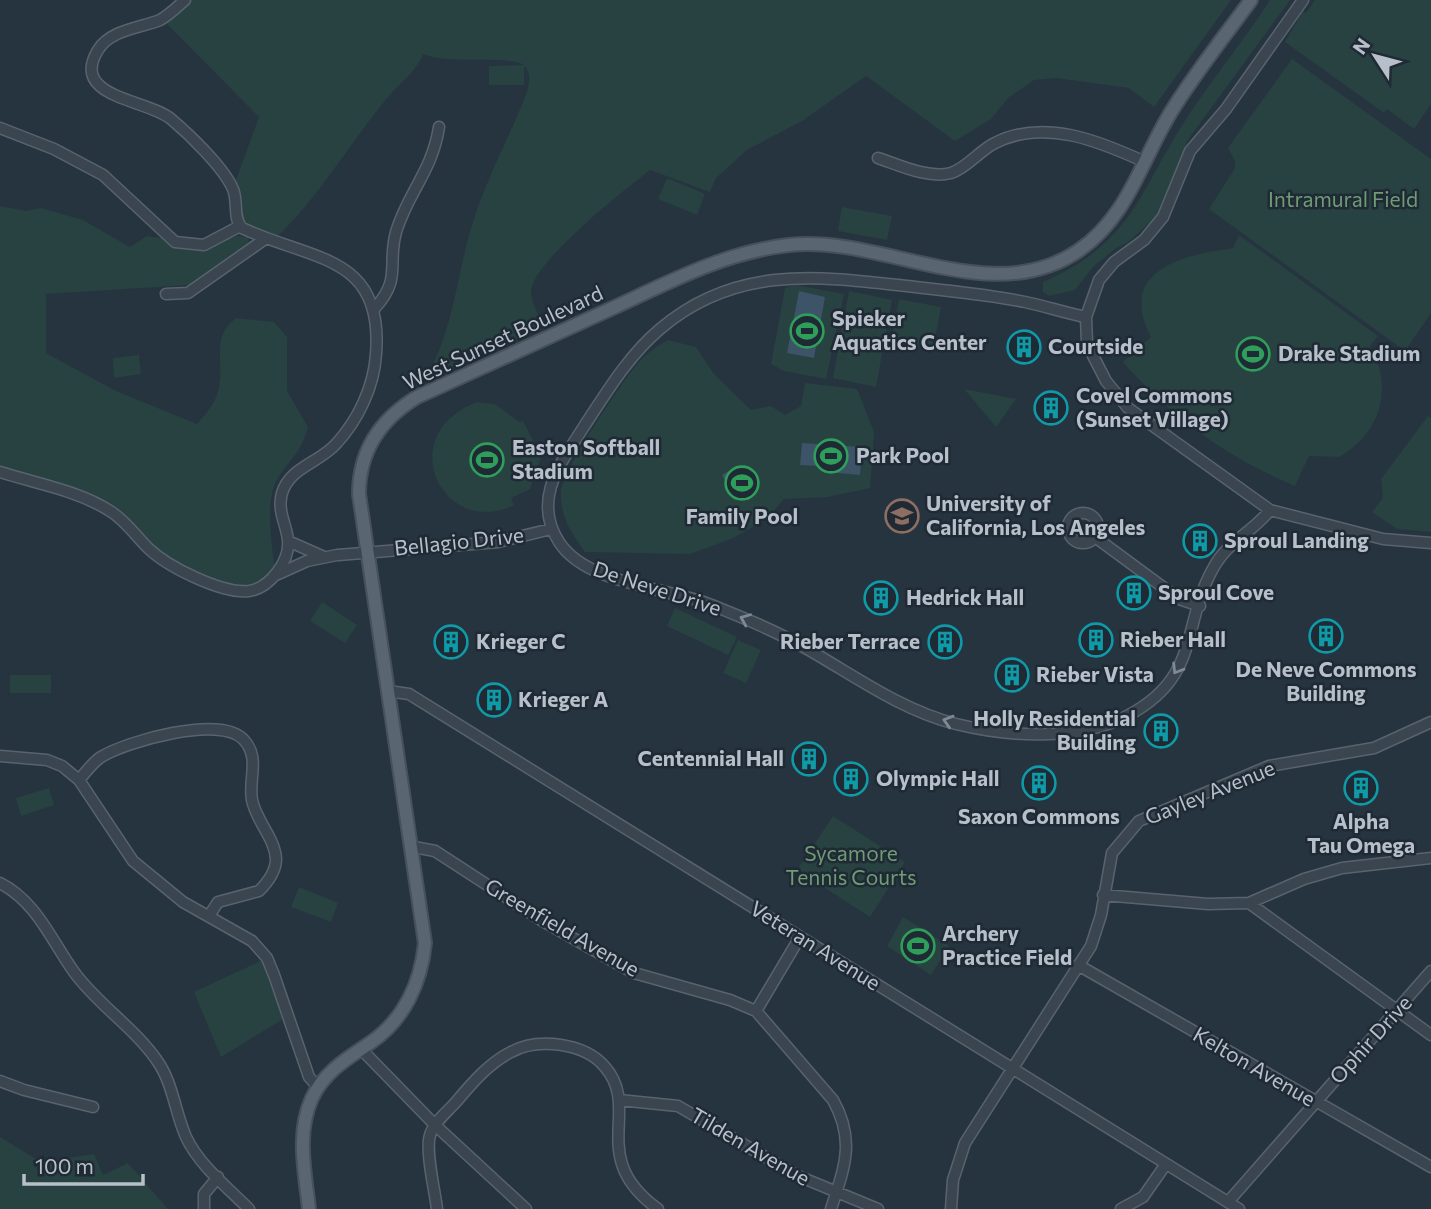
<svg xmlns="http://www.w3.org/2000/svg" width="1431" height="1209" font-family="Commissioner,sans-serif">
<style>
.green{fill:#284141}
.water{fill:#3c5368}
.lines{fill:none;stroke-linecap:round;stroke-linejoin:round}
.minor-casing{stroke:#58636d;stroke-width:13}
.major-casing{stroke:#47515c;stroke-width:16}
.minor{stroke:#3b4550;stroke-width:10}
.major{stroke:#596570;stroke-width:12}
.oneway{stroke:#7f8993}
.labels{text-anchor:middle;stroke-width:5;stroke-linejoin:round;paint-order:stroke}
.park-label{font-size:21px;fill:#6f9b75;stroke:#1f2a35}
.poi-label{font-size:21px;font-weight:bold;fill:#b7c0ca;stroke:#1f2a35;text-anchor:start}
.street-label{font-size:21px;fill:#b7c0ca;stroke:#1f2a35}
</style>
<rect width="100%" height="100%" fill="#263440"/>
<!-- green -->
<path class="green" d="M185,0H1231L1154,107L1129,88L1056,78L1034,80L1008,98L991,119L955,141L866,76L802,121L747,150L716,178L710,192L650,170C627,188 530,264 531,292C531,302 540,317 544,327L441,372L434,362C455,317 458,269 473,222C487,177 510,136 527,92C529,83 532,73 524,66V85H489V66L524,65C509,55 451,65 423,54C417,71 401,82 389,96C350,142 321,195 277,237L237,222L233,188L259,117L162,19Z
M1270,0H1290L1187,141L1167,196L1155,218L1127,243L1116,248L1093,267L1075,290L1049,296L1043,292V282C1136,241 1139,189 1190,113C1216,74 1245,39 1270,0Z
M1315,0H1431V104L1414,129L1387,109L1384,113L1285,42L1303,11L1306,13Z
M1292,59L1431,159V313L1405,351L1209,209L1235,168V161L1228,148Z
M667,178L705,194L697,215L658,199Z
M0,206L26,211L41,208L83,220L130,247L147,236L207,244L238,236L248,237L249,242L189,285L46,294V353L116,391L197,424C209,411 219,398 220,380C222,357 213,335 236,318L274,322L287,337V391L308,427C301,454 292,456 278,478C264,499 272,550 276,575L249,591L182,571L113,512L0,472Z
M842,207L892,216L887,240L838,231Z
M1239,235L1378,336L1370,346C1394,388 1381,433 1339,457L1309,456L1295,486C1228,458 1171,417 1123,362L1151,337C1116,270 1183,255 1233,248Z
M796,285L844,294L826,379L784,371L771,364L785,288Z
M849,291L892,300L876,387L833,378Z
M899,299L941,307L933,350L891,342Z
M668,340L696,347L714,374L751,410L771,406L785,415L801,406L805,383L857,389L874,432L870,488L828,497L784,499L766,520L731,539L690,554L585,552C572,534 560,516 561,493C561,472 622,382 638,363C647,353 657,346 668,340Z
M139,355L141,374L114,378L113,358Z
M964,389L1016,399L996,427Z
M477,402L495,404L519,422L523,421L541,457L530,489L511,498L514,505C445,540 390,436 477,402Z
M1428,416L1431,418V532L1397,529L1372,512L1383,498L1381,479Z
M322,602L357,625L345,643L310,621Z
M675,608L737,637L728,655L667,626Z
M738,640L761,650L746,683L723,673Z
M10,675H51V693H10Z
M49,788L54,805L21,816L16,798Z
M833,816L905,862L870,917L797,870Z
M299,887L338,903L331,922L291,907Z
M903,917L949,946L931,975L887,946Z
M267,958L288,1016L221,1057L194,992Z
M0,1137L41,1162L94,1154L103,1175L128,1163L168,1209H0Z"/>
<!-- water -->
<path class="water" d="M799,291L825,297L814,358L787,353Z
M802,443L862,447L860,475L838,473L835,467L800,465Z
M734,468L739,479L752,473L759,488L735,500L722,475Z"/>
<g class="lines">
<defs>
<path id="minor" d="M1303,0L1226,109L1190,151L1163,217L1144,240L1114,262L1099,280L1086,317L1087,344L1106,381L1128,408L1270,510L1383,539L1431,543
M0,128L54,149L103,175L175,242L204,245L240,226
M878,158C899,165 928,179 951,173C967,168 980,150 995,143C1044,118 1099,141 1145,162
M166,294L188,293L265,239
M375,308C402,278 387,265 396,232C408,192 432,172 439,127
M1086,317C1065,313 1045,306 1025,302C986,294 946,291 907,286C817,276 735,265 660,329C628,356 606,393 583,428C560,464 532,500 559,542C586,584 664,587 709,604C741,617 772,629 802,646C852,674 900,710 956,724C1008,737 1078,741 1127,716C1203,676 1180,624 1215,565C1229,541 1254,531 1270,510
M0,472C35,483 79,491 110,511C125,520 136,536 148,548C168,567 222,594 249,591C270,588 290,561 288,540C286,523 277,511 282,493C290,467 319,463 336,444C358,420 374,387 376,354C384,254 312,261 242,228C232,218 239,199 232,187C222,166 189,134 171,119C147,99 69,98 98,50C110,30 140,28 160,20C169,15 177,7 185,0
M1068 528a15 15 0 1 1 30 0a15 15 0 1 1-30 0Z
M1095,537L1179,599L1200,606
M288,541L322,556
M338,555L498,542L551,529
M276,575L307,561L337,555
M388,691L409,694L1239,1209
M0,756L47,760L62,766L79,780L133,861L183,902L252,941L267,958L274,975L309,1077L318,1087
M79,780C86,772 92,763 101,757C127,741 220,715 243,739C261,757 248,779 252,800C256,821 275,838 276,859C276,872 267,883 259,891L218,902L209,916
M414,847L435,851L541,920L634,973L730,1000L756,1011
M0,883C37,902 51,940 74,972C98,1005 135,1028 158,1062C173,1084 175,1112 186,1137C199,1165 227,1187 249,1209
M1103,895L1208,904L1249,903L1304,879L1342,868L1431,858
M1249,903L1431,1035
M800,937L756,1011L833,1100C856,1141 844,1168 831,1209
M1078,965L1431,1167
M361,1049L435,1125L526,1209
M0,1081L24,1090L93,1107
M619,1100L678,1106L798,1176L878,1209
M1228,1202L1431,971
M204,1209V1194L218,1177
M437,1209C435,1191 425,1151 430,1135C434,1122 447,1112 456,1102C472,1083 489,1063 511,1052C538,1037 585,1043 605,1067C642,1110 586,1157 658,1209
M951,1209L953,1180L965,1143L1091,946L1101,915L1112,853L1139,821L1269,766L1374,748L1431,722
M1121,1209L1143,1197L1166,1164"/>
<path id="major" d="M309,1209C305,1172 296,1133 312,1098C324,1072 348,1058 370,1043C404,1020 421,983 425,943L359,494C359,450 381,419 417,397C483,367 549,337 615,307C671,281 726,252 789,245C884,235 990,310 1078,251C1128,217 1141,161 1171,112C1195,73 1224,37 1251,0"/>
</defs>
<!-- minor casing -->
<use href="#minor" class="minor-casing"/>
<!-- major casing -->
<use href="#major" class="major-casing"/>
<!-- minor -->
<use href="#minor" class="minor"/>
<!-- major -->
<use href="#major" class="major"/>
</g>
<!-- one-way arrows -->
<defs><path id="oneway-chevron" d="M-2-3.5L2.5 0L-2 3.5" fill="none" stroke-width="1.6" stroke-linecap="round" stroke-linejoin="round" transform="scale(1.75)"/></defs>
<g class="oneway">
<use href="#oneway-chevron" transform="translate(745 619) rotate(-157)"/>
<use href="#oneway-chevron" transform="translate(1177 669) rotate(122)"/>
<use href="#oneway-chevron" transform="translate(948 721) rotate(-163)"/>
</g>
<!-- icons -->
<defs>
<symbol id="stadium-ring" viewBox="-11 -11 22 22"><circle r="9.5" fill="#1f2a35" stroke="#2e9e5b" stroke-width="1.5"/><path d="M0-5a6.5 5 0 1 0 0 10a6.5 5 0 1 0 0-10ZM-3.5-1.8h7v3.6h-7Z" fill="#2e9e5b"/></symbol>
<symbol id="building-ring" viewBox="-11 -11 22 22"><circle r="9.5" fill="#1f2a35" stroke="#0f9aa8" stroke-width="1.5"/><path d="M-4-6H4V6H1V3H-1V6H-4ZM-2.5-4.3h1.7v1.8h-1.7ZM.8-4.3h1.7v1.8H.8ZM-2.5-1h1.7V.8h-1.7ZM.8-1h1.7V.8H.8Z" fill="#0f9aa8"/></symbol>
<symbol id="university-ring" viewBox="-11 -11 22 22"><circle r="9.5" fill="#1f2a35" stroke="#8d6e63" stroke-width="1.5"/><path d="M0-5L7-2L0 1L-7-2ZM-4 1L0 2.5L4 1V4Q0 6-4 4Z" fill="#8d6e63"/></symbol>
</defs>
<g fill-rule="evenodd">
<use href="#stadium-ring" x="788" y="312" width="38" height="38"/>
<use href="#building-ring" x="1005" y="328" width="38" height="38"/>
<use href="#stadium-ring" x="1234" y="335" width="38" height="38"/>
<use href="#building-ring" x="1032" y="389" width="38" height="38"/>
<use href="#stadium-ring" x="812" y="437" width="38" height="38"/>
<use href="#stadium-ring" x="468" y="441" width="38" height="38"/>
<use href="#stadium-ring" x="723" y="464" width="38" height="38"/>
<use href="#university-ring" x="883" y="497" width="38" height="38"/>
<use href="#building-ring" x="1181" y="522" width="38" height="38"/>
<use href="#building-ring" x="1115" y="574" width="38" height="38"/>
<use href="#building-ring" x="862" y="579" width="38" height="38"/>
<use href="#building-ring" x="1307" y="617" width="38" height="38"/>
<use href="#building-ring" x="1077" y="621" width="38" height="38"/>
<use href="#building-ring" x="432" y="623" width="38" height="38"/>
<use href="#building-ring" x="926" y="623" width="38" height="38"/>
<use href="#building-ring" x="993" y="656" width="38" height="38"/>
<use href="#building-ring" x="475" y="681" width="38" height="38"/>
<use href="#building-ring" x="1142" y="712" width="38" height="38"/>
<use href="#building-ring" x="790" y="740" width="38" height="38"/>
<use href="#building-ring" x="832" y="760" width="38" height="38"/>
<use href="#building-ring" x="1020" y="764" width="38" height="38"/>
<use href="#building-ring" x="1342" y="769" width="38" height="38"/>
<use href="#stadium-ring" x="899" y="927" width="38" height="38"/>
</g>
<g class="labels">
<!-- park labels -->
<g class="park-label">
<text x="1343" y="207">Intramural Field</text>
<text x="851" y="861">Sycamore<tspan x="851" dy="24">Tennis Courts</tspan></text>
</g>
<!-- poi labels -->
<g class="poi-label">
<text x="832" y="326">Spieker<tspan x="832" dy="24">Aquatics Center</tspan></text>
<text x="1048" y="354">Courtside</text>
<text x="1278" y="361">Drake Stadium</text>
<text x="1076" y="403">Covel Commons<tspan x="1076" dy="24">(Sunset Village)</tspan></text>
<text x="512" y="455">Easton Softball<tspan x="512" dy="24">Stadium</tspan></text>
<text x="856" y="463">Park Pool</text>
<text x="926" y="511">University of<tspan x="926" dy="24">California, Los Angeles</tspan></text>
<text x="742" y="524" text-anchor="middle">Family Pool</text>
<text x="1224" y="548">Sproul Landing</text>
<text x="1158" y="600">Sproul Cove</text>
<text x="906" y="605">Hedrick Hall</text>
<text x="1120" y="647">Rieber Hall</text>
<text x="476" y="649">Krieger C</text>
<text x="920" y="649" text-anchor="end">Rieber Terrace</text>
<text x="1326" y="677" text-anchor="middle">De Neve Commons<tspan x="1326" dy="24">Building</tspan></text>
<text x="1036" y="682">Rieber Vista</text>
<text x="518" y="707">Krieger A</text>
<text x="1136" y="726" text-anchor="end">Holly Residential<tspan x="1136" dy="24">Building</tspan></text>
<text x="784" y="766" text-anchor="end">Centennial Hall</text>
<text x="876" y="786">Olympic Hall</text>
<text x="1039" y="824" text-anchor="middle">Saxon Commons</text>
<text x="1361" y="829" text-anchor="middle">Alpha<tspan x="1361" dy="24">Tau Omega</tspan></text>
<text x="942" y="941">Archery<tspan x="942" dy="24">Practice Field</tspan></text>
</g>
<!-- street labels -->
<g class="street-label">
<text transform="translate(503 338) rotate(-25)" y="7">West Sunset Boulevard</text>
<text transform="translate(459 542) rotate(-6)" y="7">Bellagio Drive</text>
<text transform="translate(657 589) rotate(18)" y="7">De Neve Drive</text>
<text transform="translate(1210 793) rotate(-22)" y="7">Gayley Avenue</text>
<text transform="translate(562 928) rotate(30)" y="7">Greenfield Avenue</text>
<text transform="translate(815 946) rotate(32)" y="7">Veteran Avenue</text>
<text transform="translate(1371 1040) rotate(-48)" y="7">Ophir Drive</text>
<text transform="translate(1254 1067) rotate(30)" y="7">Kelton Avenue</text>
<text transform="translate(750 1147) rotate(30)" y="7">Tilden Avenue</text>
</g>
</g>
<!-- north arrow -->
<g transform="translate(1375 56) rotate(306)" stroke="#1f2a35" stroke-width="5" paint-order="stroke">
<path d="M0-5L12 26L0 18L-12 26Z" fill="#b7c0ca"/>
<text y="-10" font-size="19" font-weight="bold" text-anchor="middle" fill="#b7c0ca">N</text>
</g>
<!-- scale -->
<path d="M24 1174v10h119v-10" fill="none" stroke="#b7c0ca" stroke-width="3.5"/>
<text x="35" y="1174" font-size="21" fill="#b7c0ca" stroke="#1f2a35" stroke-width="5" paint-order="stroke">100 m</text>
</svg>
